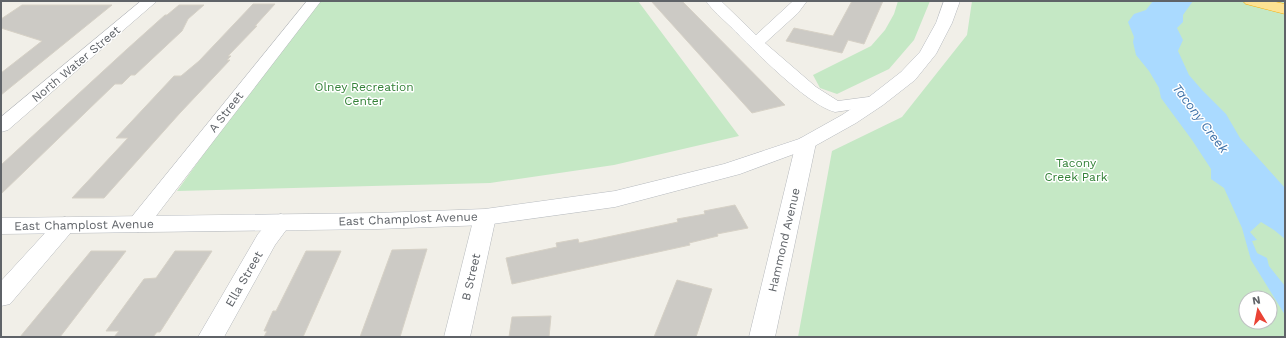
<svg xmlns="http://www.w3.org/2000/svg" width="1286" height="338" font-family="'Work Sans',sans-serif">
<style>
.green{fill:#c5e8c5;fill-rule:evenodd}
.water{fill:#aadaff}
.building{fill:#cccac5;stroke:#d6d1c6}
.lines{fill:none;stroke-linecap:round;stroke-linejoin:round}
.street-casing{stroke:#b5b8bc;stroke-width:1}
.secondary-casing{stroke:#b6babf;stroke-width:1}
.highway-casing{stroke:#f9ab00;stroke-width:1}
.street{fill:#fff;fill-rule:evenodd}
.secondary{fill:#fff;fill-rule:evenodd}
.highway{fill:#fde293;fill-rule:evenodd}
.labels{text-anchor:middle;stroke-width:3;stroke-linejoin:round;paint-order:stroke}
.street-label{font-size:12px;fill:#5f6368;stroke:#fff}
.park-label{font-size:12px;fill:#348238;stroke:#fff}
.water-label{font-size:13px;font-style:italic;fill:#4174aa;stroke:#fff}
</style>
<rect width="100%" height="100%" fill="#f1efe8"/>
<!-- green -->
<path class="green" d="M314,1H638L739,136L614,165L490,183L177,191Z
M898,1H930L914,40L889,69L837,94L820,88L813,75L871,46L885,30L894,14Z
M972,1H1285V337H798L832,151L902,117L967,35ZM1246,298H1270V322H1246Z"/>
<!-- water -->
<path class="water" d="M1153,1H1193L1183,15V22L1177,28L1183,40L1178,51L1189,75L1202,90L1226,114L1240,138L1285,188V239L1274,230L1261,222L1250,232L1257,240L1252,241L1257,253L1267,258L1269,266L1285,286V315L1251,260L1242,228L1224,188L1211,179V169L1192,140L1161,98L1159,88L1149,71L1136,55L1133,42L1134,37L1128,22L1134,14L1146,10Z"/>
<!-- building -->
<path class="building" d="M651,1H682L785,105L752,113Z
M852,1H883L864,44L848,40L842,53L786,41L794,28L833,36Z
M253,4H275L255,26H257L228,56H231L227,60H230L180,113L104,198H72L128,138H116L174,76H181L199,61Z
M22,5H112L1,95V73L42,41L1,28V19Z
M179,5H204L188,19L182,31L135,75H131L122,84H115L1,194V165L126,50L165,15H167Z
M735,205L748,228L717,234L718,236L689,243L690,245L512,284L506,258L557,247L556,243L578,239L579,243L678,222L677,219L705,214L704,211Z
M427,249L400,337H360L392,250Z
M91,251H126L60,337H20Z
M175,251H212L160,332H157L153,337H114L119,331H106L144,279L156,278Z
M306,251H341L303,337H264L267,331H264L273,311H276Z
M677,280L712,289L696,337H654Z
M551,316L549,337H509L512,317Z"/>
<g class="lines">
<defs>
<path id="street" d="M141,1H157L8,130L1,132V117Z
M307,1H321L146,229L138,232L130,229L127,224L130,219Z
M706,1H721L756,35L793,1H807L798,13L765,43L816,87L838,101L876,96L882,97L885,101L882,105L876,106L835,112C807,105 753,49 731,27C723,19 713,11 706,1Z
M806,137L813,139L816,143L775,337H749L796,143L799,139Z
M485,210L493,212L496,217L470,337H444L474,217L477,212Z
M281,214L289,217L292,222L275,245L224,337H198L258,234L273,217Z
M65,217L73,220L76,225L73,230L10,304L1,306V281L57,220Z"/>
<path id="secondary" d="M944,1H960L952,23L936,54L915,80L883,105L856,123L813,147L740,174L615,207L485,225L378,229L1,234V218L378,213L485,209L615,191L724,164L799,139L842,115L869,97L901,72L920,52L936,23Z"/>
<path id="highway" d="M1243,1H1271L1285,4V14L1246,4Z"/>
</defs>
<!-- street casing -->
<use href="#street" class="street-casing"/>
<!-- secondary casing -->
<use href="#secondary" class="secondary-casing"/>
<!-- highway casing -->
<use href="#highway" class="highway-casing"/>
<!-- street -->
<use href="#street" class="street"/>
<!-- secondary -->
<use href="#secondary" class="secondary"/>
<!-- highway -->
<use href="#highway" class="highway"/>
</g>
<g class="labels">
<!-- street labels -->
<g class="street-label">
<text transform="translate(76 64) rotate(-40)" y="4">North Water Street</text>
<text transform="translate(226 112) rotate(-52)" y="4">A Street</text>
<text transform="translate(408 219) rotate(-2)" y="4">East Champlost Avenue</text>
<text transform="translate(84 225) rotate(-1)" y="4">East Champlost Avenue</text>
<text transform="translate(784 240) rotate(-77)" y="4">Hammond Avenue</text>
<text transform="translate(471 277) rotate(-77)" y="4">B Street</text>
<text transform="translate(244 279) rotate(-60)" y="4">Ella Street</text>
</g>
<!-- park labels -->
<g class="park-label">
<text x="364" y="91">Olney Recreation<tspan x="364" dy="14">Center</tspan></text>
<text x="1076" y="167">Tacony<tspan x="1076" dy="14">Creek Park</tspan></text>
</g>
<!-- water labels -->
<g class="water-label">
<text transform="translate(1201 118) rotate(53)" y="5">Tacony Creek</text>
</g>
</g>
<!-- border -->
<rect width="1286" height="338" fill="none" stroke="#5f6368" stroke-width="4"/>
<!-- north arrow -->
<g transform="translate(1258 310) rotate(350)"><circle r="19" fill="#ffffff" stroke="#bfc1c3"/>
<path d="M0-3L7 15L0 10L-7 15Z" fill="#ea4335"/>
<text y="-6" font-size="11" font-weight="bold" text-anchor="middle" fill="#5f6368">N</text>
</g>
</svg>
